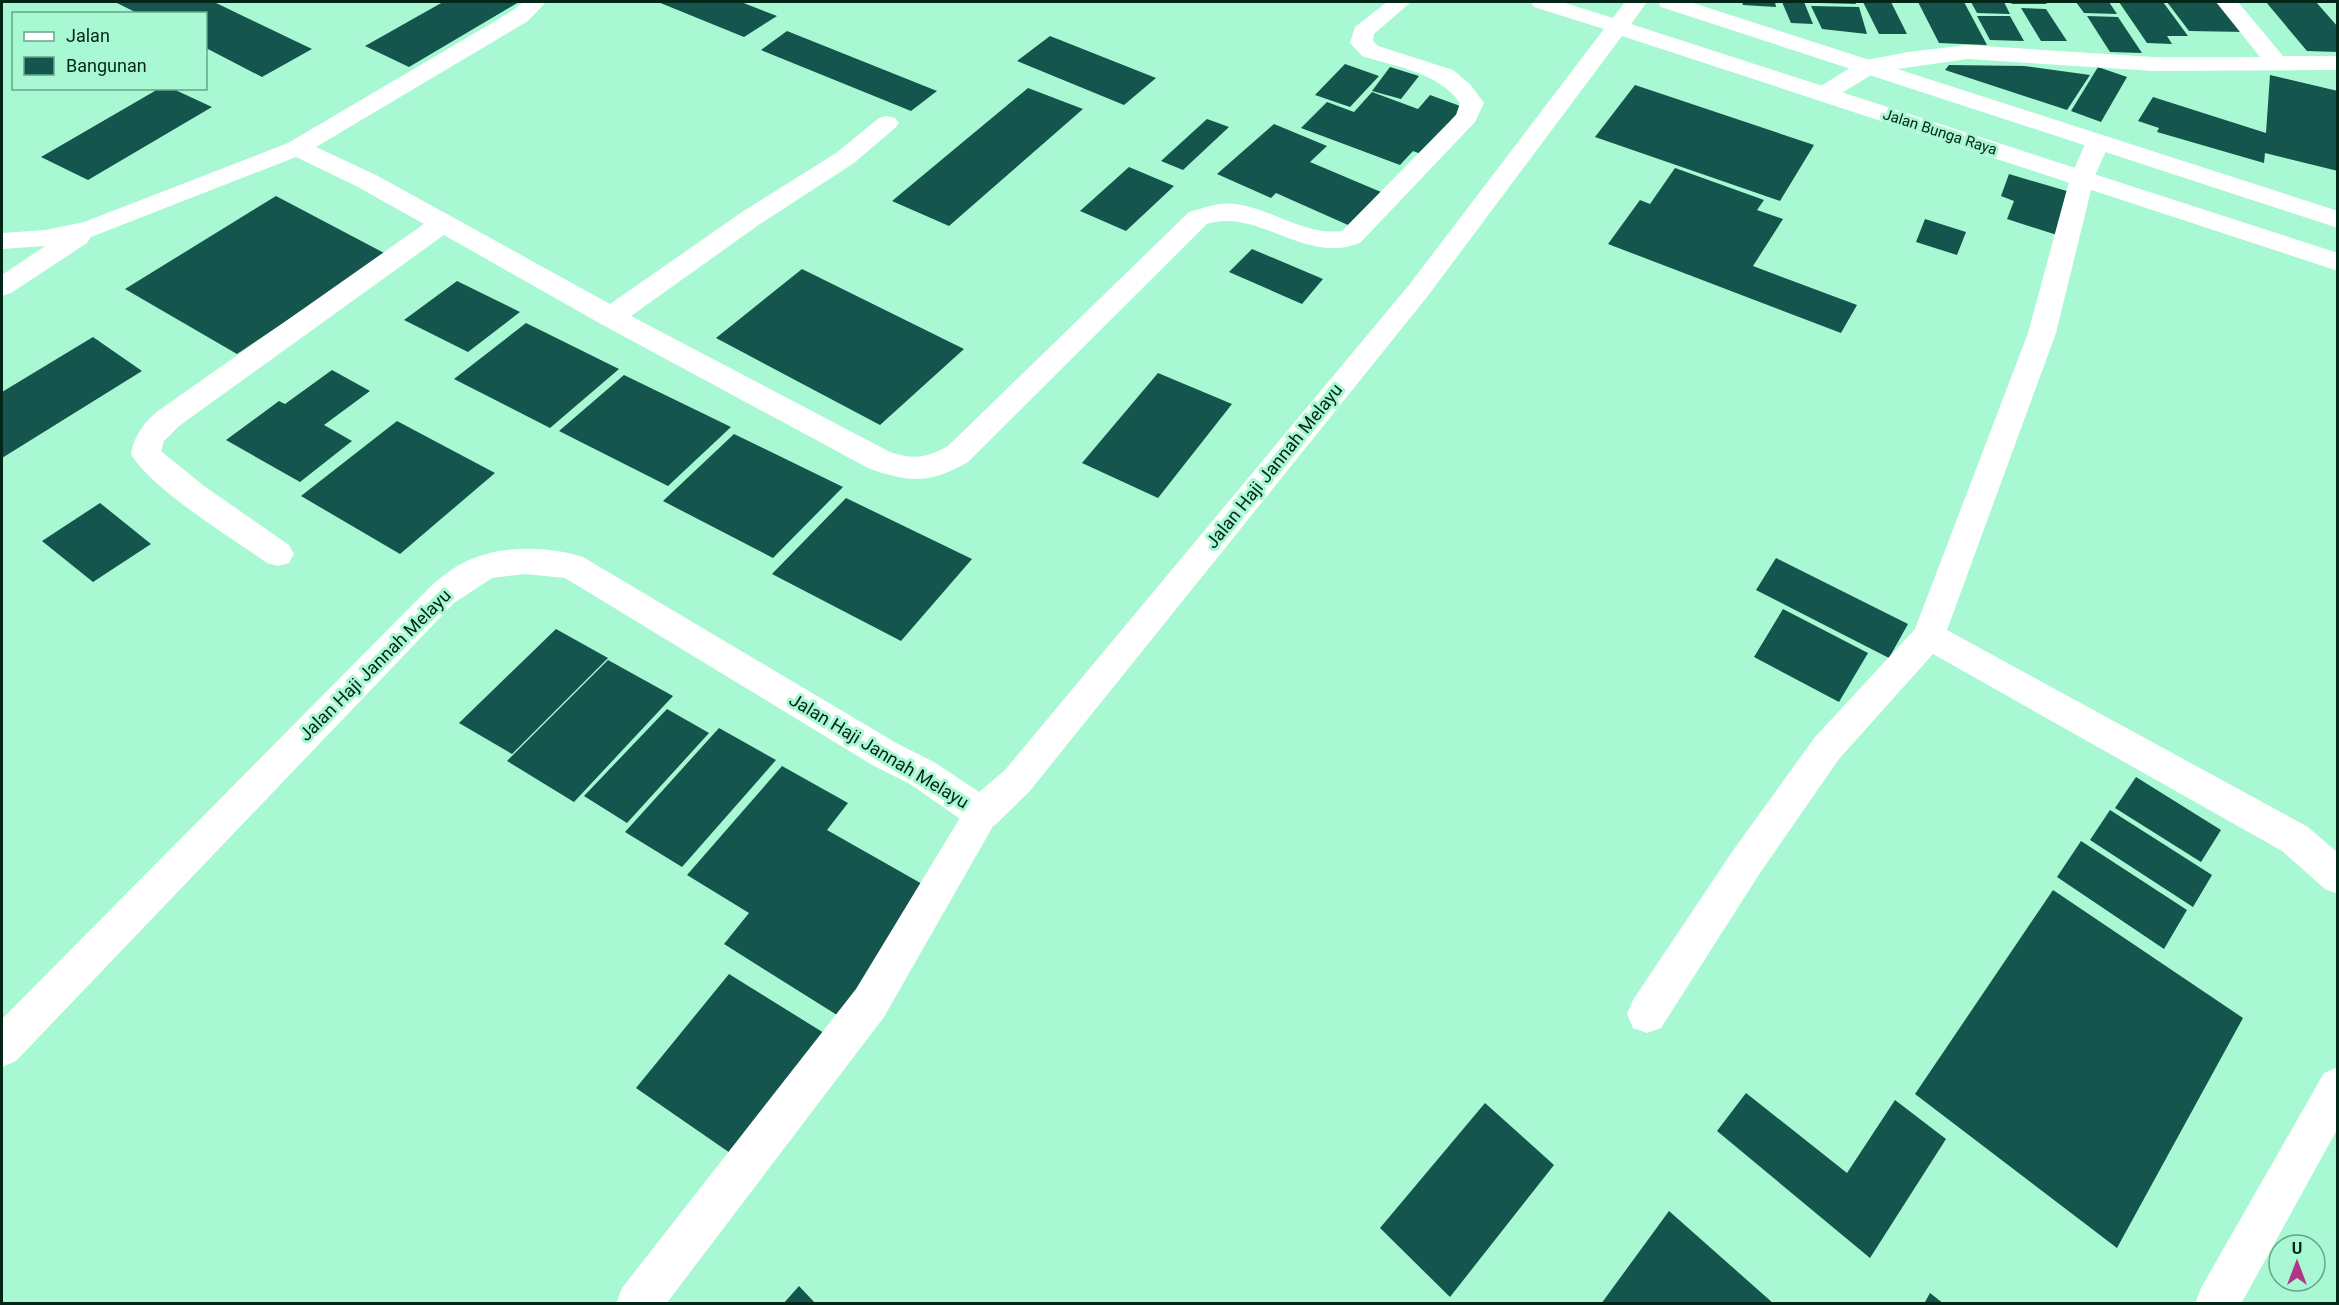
<svg xmlns="http://www.w3.org/2000/svg" width="2339" height="1305" font-family="Roboto,sans-serif">
<style>
.building{fill:#14554d}
.lines{fill:none;stroke-linecap:round;stroke-linejoin:round}
.minor{fill:#fff;fill-rule:evenodd}
.major{fill:#fff;fill-rule:evenodd}
.labels{text-anchor:middle;stroke-width:6;stroke-linejoin:round;paint-order:stroke}
.far-street-label{font-size:15px;fill:#032619;stroke:#a8f8d3}
.street-label{font-size:18px;fill:#032619;stroke:#a8f8d3}
</style>
<rect width="100%" height="100%" fill="#a8f8d3"/>
<!-- building -->
<path class="building" d="M115,2H214L312,49L262,77L206,48V14H139Z
M443,2H519L409,67L365,46Z
M658,2H741L777,16L744,37Z
M1742,2H1775L1776,7L1743,5Z
M1782,2H1804L1813,24L1791,23Z
M1820,2H1855L1856,4L1820,3Z
M1863,2H1891L1907,34H1879Z
M1918,2H1964L1987,45L1939,43Z
M1971,2H2004L2010,14L1977,13Z
M2010,2H2045L2047,4H2012Z
M2076,2H2109L2117,14L2084,13Z
M2119,2H2163L2188,36H2167L2172,44L2147,43Z
M2167,2H2223L2246,32L2189,31Z
M2266,2H2316L2338,27V52L2307,51Z
M1811,6L1859,7L1867,34L1822,29Z
M2021,8L2046,9L2067,41H2041Z
M1977,16H2010L2024,41L1990,40Z
M2087,16L2118,17L2142,53L2110,52Z
M787,31L937,91L911,111L761,50Z
M1050,36L1156,78L1124,105L1017,61Z
M1345,64L1379,76L1350,107L1315,95Z
M1949,65L2024,66L2090,75L2067,110L1945,70Z
M1390,67L1419,76L1401,99L1372,91Z
M2098,67L2127,77L2101,122L2071,111Z
M2270,75L2338,91V171L2265,153L2264,163L2157,132L2159,128L2138,121L2153,97L2266,133Z
M1635,85L1814,145L1780,201L1595,137Z
M160,88H171L212,107L88,180L41,157Z
M1028,88L1083,109L949,226L892,201Z
M1372,92L1418,109L1430,95L1463,107L1421,154L1413,151L1400,165L1301,128L1327,102L1354,112Z
M1207,119L1229,127L1183,170L1161,161Z
M1274,124L1327,146L1310,162L1381,192L1348,225L1276,193L1271,198L1217,174Z
M1129,167L1174,186L1126,231L1080,211Z
M1675,168L1764,200L1757,210L1783,219L1753,266L1857,305L1841,333L1608,244L1640,200L1650,204Z
M2009,174L2070,192L2057,235L2007,219L2014,201L2001,196Z
M276,196L386,254L237,354L125,289Z
M1925,219L1966,232L1957,255L1916,242Z
M1252,249L1323,279L1302,304L1229,272Z
M802,269L964,349L880,425L716,338Z
M457,281L520,312L468,352L404,320Z
M526,323L619,369L550,428L454,379Z
M93,337L142,371L2,458V392Z
M332,370L370,391L324,425L352,441L300,482L226,440L279,401L285,404Z
M1158,373L1232,404L1158,498L1082,463Z
M624,375L731,427L668,486L559,431Z
M397,421L495,473L400,554L301,496Z
M734,434L843,487L773,558L663,501Z
M846,498L972,559L901,641L772,574Z
M100,503L151,544L93,582L42,541Z
M1776,558L1908,624L1889,658L1756,590Z
M1783,609L1868,653L1839,702L1754,657Z
M556,629L608,658L512,754L459,723Z
M608,660L673,696L574,802L507,761Z
M667,709L709,733L627,823L584,796Z
M719,728L776,760L682,867L625,832Z
M782,766L848,803L827,830L931,889L837,1015L724,944L749,913L687,875Z
M2136,777L2221,830L2201,862L2115,808Z
M2110,810L2212,875L2193,907L2090,840Z
M2081,841L2187,910L2164,949L2057,877Z
M2053,890L2243,1018L2117,1248L1915,1094Z
M729,974L824,1033L733,1155L636,1088Z
M1746,1093L1847,1173L1895,1100L1946,1139L1870,1258L1717,1131Z
M1485,1103L1554,1165L1450,1297L1380,1228Z
M1669,1211L1774,1304H1601Z
M799,1286L816,1304H783Z
M1930,1293L1944,1304H1924Z"/>
<g class="lines">
<!-- minor -->
<path class="minor" d="M523,2H546L528,21L316,147L376,175L610,304L742,212L836,153L879,118L887,116L895,118L899,123L895,128L854,163L760,224L631,316L890,452C912,460 927,458 948,446L1189,212C1204,208 1219,202 1235,204C1271,208 1305,236 1342,231L1456,115L1460,103C1438,72 1396,67 1362,56L1350,43L1355,27L1387,2H1411L1374,34L1373,41L1378,46L1453,70L1470,84L1484,103L1475,122L1360,243C1353,245 1345,248 1338,248C1292,251 1252,210 1207,224L968,462C930,484 909,483 868,468L601,324L444,235L179,426L164,441L161,451L204,486L289,545L294,554L289,563L278,566L267,563C232,538 151,489 131,454C134,436 144,422 158,411L424,224L358,187L296,157L91,237L87,243L11,293L2,296V275L45,246L2,249V233L46,230L84,222L288,143L512,11Z
M2216,2H2238L2283,56H2338V70L2153,71L1968,59L1876,72L1832,99L1824,101L1816,99L1812,94L1816,89L1861,61L1908,52L1968,45L2153,57H2260Z
M2098,135L2107,137L2110,142L2094,178L2056,333L1947,630L2308,827L2338,853V894L2325,889L2282,851L1933,654L1839,759L1760,873L1661,1028L1647,1033L1633,1028L1627,1014L1633,1000L1734,849L1815,737L1915,629L2028,333L2070,178L2086,142L2089,137Z
M982,798L995,803L1000,814L884,1017L666,1304H616L622,1288L856,989L969,803Z
M2338,1067V1128L2241,1304H2195L2201,1288L2324,1073Z"/>
<!-- major -->
<path class="major" d="M1531,2H1562L1613,18L1625,2H1647L1631,24L2338,253V271L1622,36L1427,297L1029,792L995,825L982,830L969,825L910,784L874,766L565,578L525,574L492,578L454,603L16,1061L2,1067V1019L432,585C442,577 451,569 463,563C498,545 546,545 583,557L898,744L934,762L979,792L1005,770L1409,285L1604,29L1534,7Z
M1658,2H1690L2338,211V228L1661,7Z"/>
</g>
<g class="labels">
<!-- far-street labels -->
<g class="far-street-label">
<text transform="translate(1940 132) rotate(18)" y="5">Jalan Bunga Raya</text>
</g>
<!-- street labels -->
<g class="street-label">
<text transform="translate(1274 466) rotate(-51)" y="6">Jalan Haji Jannah Melayu</text>
<text transform="translate(375 665) rotate(-45)" y="6">Jalan Haji Jannah Melayu</text>
<text transform="translate(879 751) rotate(31)" y="6">Jalan Haji Jannah Melayu</text>
</g>
</g>
<!-- border -->
<rect width="2339" height="1305" fill="none" stroke="#032619" stroke-width="6"/>
<!-- legend -->
<rect x="12" y="12" width="195" height="78" fill="#a8f8d3" stroke="#66a489" stroke-width="1.5"/>
<rect x="24" y="32" width="30" height="9" fill="#ffffff" stroke="#66a489" stroke-width="1.5"/>
<text x="66" y="42" font-size="18" fill="#032619">Jalan</text>
<rect x="24" y="57" width="30" height="18" fill="#14554d" stroke="#66a489" stroke-width="1.5"/>
<text x="66" y="72" font-size="18" fill="#032619">Bangunan</text>
<!-- north arrow -->
<g transform="translate(2297 1263)"><circle r="28" fill="#a8f8d3" stroke="#66a489" stroke-width="1.5"/>
<path d="M0-4.5L10 22L0 15L-10 22Z" fill="#b13689"/>
<text y="-9" font-size="16" font-weight="bold" text-anchor="middle" fill="#032619">U</text>
</g>
</svg>
